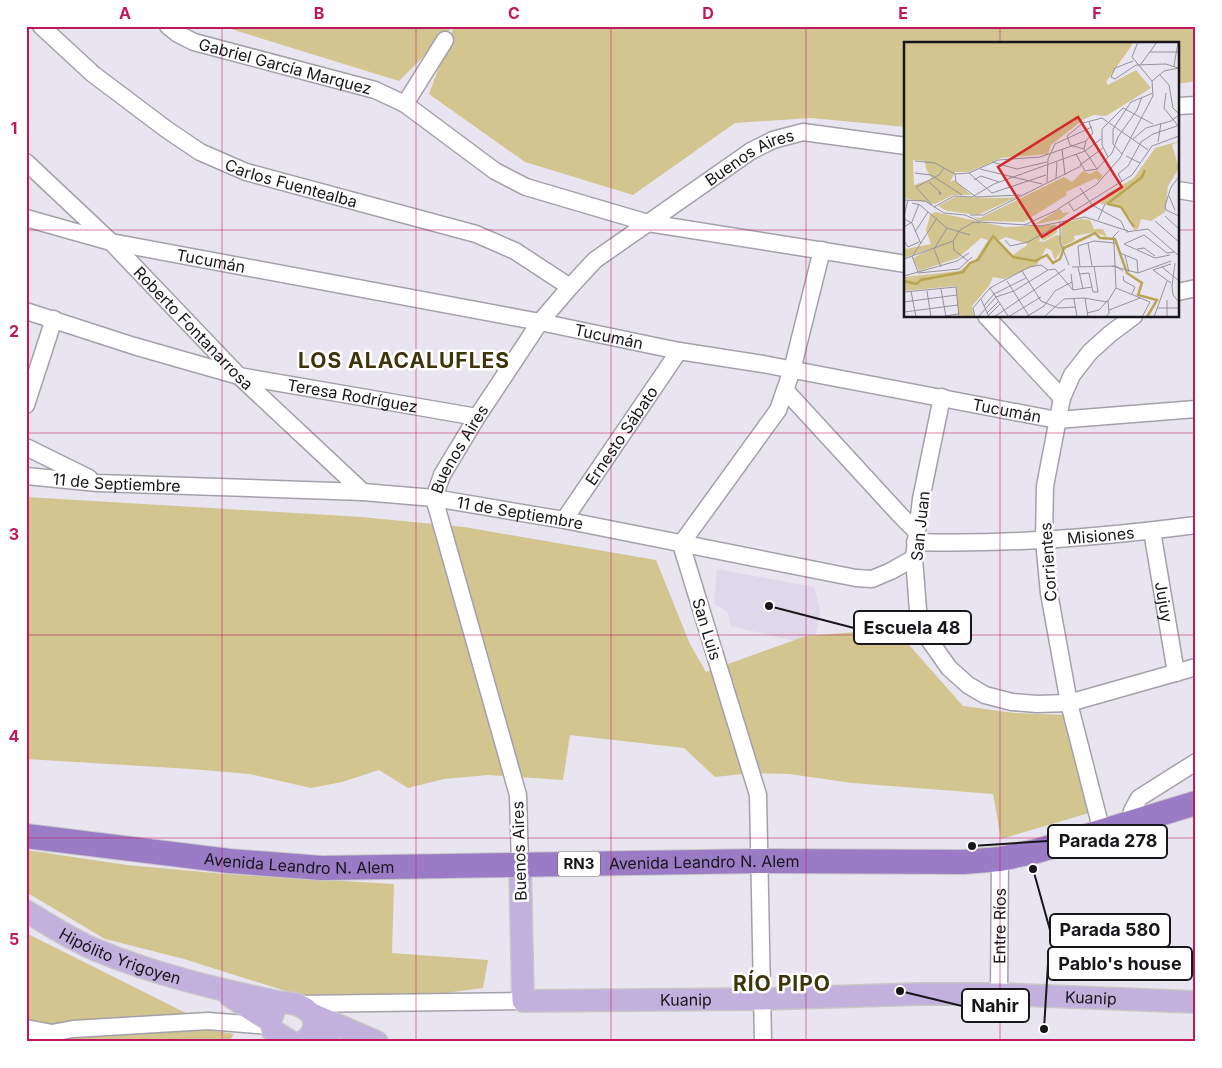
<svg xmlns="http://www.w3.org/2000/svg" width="1222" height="1068" font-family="Inter,sans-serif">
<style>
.built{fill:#ded8ea}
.green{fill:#d2c590}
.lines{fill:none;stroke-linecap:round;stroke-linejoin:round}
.minor-casing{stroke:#a4a0ab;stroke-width:19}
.major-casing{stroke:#c7c7c8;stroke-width:24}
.highway-casing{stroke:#c7c7c8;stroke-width:26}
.minor{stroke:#fff;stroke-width:16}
.major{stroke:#c2b0dd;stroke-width:21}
.highway{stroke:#9a7bc6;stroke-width:24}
.grid{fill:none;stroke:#c2185b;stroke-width:1;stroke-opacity:0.55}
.labels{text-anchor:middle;stroke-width:5;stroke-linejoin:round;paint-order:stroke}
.shield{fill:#fff;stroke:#5d5c5f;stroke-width:1}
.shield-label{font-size:15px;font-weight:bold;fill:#17161a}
.street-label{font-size:16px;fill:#17161a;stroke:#fff}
.district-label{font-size:21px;font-weight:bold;letter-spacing:1px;fill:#3e3409;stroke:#fff}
.inset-river{fill:none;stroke:#b9a551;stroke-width:2.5}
.inset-road{fill:none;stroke:#95929a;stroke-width:1}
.view{fill:#d62828;fill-opacity:0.15;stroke:#d62828;stroke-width:2.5}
.inset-edge{fill:none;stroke:#17161a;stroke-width:2.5}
.leader{fill:none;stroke:#17161a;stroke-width:2}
.callout-dot{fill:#17161a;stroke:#fff;stroke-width:2}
.callout{fill:#fff;stroke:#17161a;stroke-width:2}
.callout-label{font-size:18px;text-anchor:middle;font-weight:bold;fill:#17161a}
.neatline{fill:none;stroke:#c2185b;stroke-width:2}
.grid-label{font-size:16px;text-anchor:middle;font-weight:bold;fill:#c2185b}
</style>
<rect width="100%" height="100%" fill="#e9e5f0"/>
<!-- built -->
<path class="built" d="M717,569L814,587L820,609L814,645L730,626L728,612L714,604Z"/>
<!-- green -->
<path class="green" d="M221,26H454L399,81Z
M454,26H1196V81L1178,84V44H906V127L811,118L735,123L633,195L525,162L429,94Z
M26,497L362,517L464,527L656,560L690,644L706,672L806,636L895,629L963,706L1014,713L1064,715L1089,813L1001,839L993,794L852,783L789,774L752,773L715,777L684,748L570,735L563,780L488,775L444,779L408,788L379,770L342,782L311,788L250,774L191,769L26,759Z
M26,850L127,865L225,874L394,884L392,953L488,960L483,988L363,1004L330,1005L184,959L105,939L26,892Z
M26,933L186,1013L43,1042H26Z
M210,1030L234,1034L229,1042H62L77,1037L167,1031Z"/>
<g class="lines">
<defs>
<g id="minor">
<path id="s1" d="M41,26L93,74L166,129L200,152L246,172L476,234L515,251L570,287"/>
<path id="s2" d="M168,26L178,34L194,42L375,90L405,104L495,171L526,187L648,223L906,264"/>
<path d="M405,104L445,40"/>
<path d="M1178,106L1196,105"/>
<path id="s3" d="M26,162L111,242L239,376L363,492"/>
<path d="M1178,190L1196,193"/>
<path id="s4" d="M26,218L111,242L540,322L679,351L763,364L1057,420L1196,409"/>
<path d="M1178,292L1196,288"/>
<path id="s5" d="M26,311L134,346L239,376L477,417"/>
<path d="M986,316L1062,398"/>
<path d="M786,391L900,515L916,531"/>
<path d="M942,397L921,499L914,558L918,610L925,634L949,668L968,685L985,695L1012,702L1037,704L1069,703L1196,667"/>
<path d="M26,405L54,319"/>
<path d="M26,447L89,478"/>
<path id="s6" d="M26,476L98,483L363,492L434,498L564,520L856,578L872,579L891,571L914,558"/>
<path id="s7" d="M564,520L679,351"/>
<path id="s8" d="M1152,531L1176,673"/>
<path id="s9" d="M915,542C1008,545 1103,537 1196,525"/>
<path d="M1129,824L1132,811L1139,798L1196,762"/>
<path d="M1102,832L1069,703L1049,593L1044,540L1045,486L1062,398L1072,375L1090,352L1110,334L1134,316"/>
<path id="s10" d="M520,865L518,795L434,498L442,475L477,417L540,322L570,287L595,260L751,151L773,140L803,132L906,146"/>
<path id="s11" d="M999,994L1000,859"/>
<path d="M296,1004L523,1001"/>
<path d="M26,1028L52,1033"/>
<path d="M32,1042L52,1033L73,1029L208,1021L270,1026"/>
<path d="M763,1042L758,795L681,544L778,410L792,370L822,250"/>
</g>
<g id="major">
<path id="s12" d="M520,865L523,1001L761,999L919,994H999L1196,1002"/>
<path id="s13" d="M26,911C49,925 72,940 96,950C156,975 220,990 283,1003C307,1001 328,1024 303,1042"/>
<path d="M230,996L270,1022"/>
<path d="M274,1011L270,1022L272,1030L291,1042"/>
<path d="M312,1014L377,1042"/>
<path d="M306,1040L329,1042"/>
</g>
<g id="highway">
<path id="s14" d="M26,836L229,861L322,868L759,861L964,862L1000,859L1037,851L1196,803"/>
</g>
</defs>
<!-- minor casing -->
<use href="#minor" class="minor-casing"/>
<!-- major casing -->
<use href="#major" class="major-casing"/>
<!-- highway casing -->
<use href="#highway" class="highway-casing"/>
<!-- minor -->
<use href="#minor" class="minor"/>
<!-- major -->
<use href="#major" class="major"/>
<!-- highway -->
<use href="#highway" class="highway"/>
</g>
<!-- grid -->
<path class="grid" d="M222,26V1042M416,26V1042M611,26V1042M806,26V1042M1000,26V44M26,230H906M1178,230H1196M1000,316V1042M26,433H1196M26,635H1196M26,838H1196"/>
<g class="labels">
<!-- shield labels -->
<rect class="shield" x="558" y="851.5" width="42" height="25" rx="4"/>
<g class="shield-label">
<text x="579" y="869">RN3</text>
</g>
<!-- street labels -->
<g class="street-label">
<text dy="6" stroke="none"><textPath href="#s2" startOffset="125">Gabriel García Marquez</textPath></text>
<text dy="6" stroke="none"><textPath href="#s10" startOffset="854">Buenos Aires</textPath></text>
<text dy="6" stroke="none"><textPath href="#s1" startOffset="300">Carlos Fuentealba</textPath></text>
<text dy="6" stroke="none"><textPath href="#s4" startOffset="190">Tucumán</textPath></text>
<text dy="6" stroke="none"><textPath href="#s3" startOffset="236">Roberto Fontanarrosa</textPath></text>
<text dy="6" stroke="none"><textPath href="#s4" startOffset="595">Tucumán</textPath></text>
<text dy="6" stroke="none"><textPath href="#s5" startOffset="338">Teresa Rodríguez</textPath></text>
<text dy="6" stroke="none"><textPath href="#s4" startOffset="1000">Tucumán</textPath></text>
<text dy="6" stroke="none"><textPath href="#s7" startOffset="102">Ernesto Sábato</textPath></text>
<text dy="6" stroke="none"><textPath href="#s10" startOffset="434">Buenos Aires</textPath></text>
<text dy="6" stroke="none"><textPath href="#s6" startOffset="91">11 de Septiembre</textPath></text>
<text dy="6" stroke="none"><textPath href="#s6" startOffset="496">11 de Septiembre</textPath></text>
<text transform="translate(920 526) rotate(-84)" y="6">San Juan</text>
<text dy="6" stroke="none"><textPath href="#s9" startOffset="186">Misiones</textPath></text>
<text transform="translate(1048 562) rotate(-94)" y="6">Corrientes</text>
<text dy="6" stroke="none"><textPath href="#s8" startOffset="72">Jujuy</textPath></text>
<text transform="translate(707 629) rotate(73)" y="6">San Luis</text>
<text transform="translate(519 851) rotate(-92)" y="6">Buenos Aires</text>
<text dy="6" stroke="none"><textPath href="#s14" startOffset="275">Avenida Leandro N. Alem</textPath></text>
<text dy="6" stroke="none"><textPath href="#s14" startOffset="680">Avenida Leandro N. Alem</textPath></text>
<text dy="6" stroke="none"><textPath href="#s11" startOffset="68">Entre Ríos</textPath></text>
<text dy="6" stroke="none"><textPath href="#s13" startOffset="105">Hipólito Yrigoyen</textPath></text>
<text dy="6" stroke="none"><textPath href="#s12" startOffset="704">Kuanip</textPath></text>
<text dy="6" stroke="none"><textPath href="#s12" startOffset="299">Kuanip</textPath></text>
</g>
<!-- district labels -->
<g class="district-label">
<text x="404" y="368">LOS ALACALUFLES</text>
<text x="782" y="991">RÍO PIPO</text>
</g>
</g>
<!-- overview -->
<g transform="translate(904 42)">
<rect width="275" height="275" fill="#e9e5f0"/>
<path d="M0,0H230L202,40L204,43L232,28L247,46L202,74L190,73L180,77L147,103L144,112L97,116L65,130H51L46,140L50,138L67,153H49L31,162L0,156ZM9,118L21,119L22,127L28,137L10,143ZM275,99L268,103L275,126L264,144L261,170L247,179L237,177L234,187L230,188L228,178L217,165L196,162L203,152L230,136L251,106ZM193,128L199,134L194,139L192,136L162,150L163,153L120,180L77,179L69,175L76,176L160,135L168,140L179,129L186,132ZM51,155L98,156L113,155L74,173L43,169L34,164ZM156,167L159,171L166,170L157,177L129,183ZM31,170L101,185L152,183L153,190L148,194L139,199L137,194L135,199L140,200L152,193L157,194L158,181L177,177L186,178L190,187H199L203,195L191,190L170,194L171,198L161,203L151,218L147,208L142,206L133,223L100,237L89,235L85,244L68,264L70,275H63L55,273L52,244L0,249V235L55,229L72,217L84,198L77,196L54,216L15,229L9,216L28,206L0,216V204L2,207L27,202L22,188L26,173ZM102,195L123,202V203L109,213L94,199Z" fill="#d2c590" fill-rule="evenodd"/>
<path class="inset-river" d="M203,162L238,135L241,128M204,162L217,165L230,185M0,239L12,242L17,238L59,230L66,221L74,218L89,194L109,215L131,219L143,213L149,221L156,217L160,206L191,191L196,196L211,197L223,231L238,241L234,253L253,258L243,275"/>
<path class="inset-road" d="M246,10H275M229,19L211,26L207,35L211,37L232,23L262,22L274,26M237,22L253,0M270,24L274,0M256,33L265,43L269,66L275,72M248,39L260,29L275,26M262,51L260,66L275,85M185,80L189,91L182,99L180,107L193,127M229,97L242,86L267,79L275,73M254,100L257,81M158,107L161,133M180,107L166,103L163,94L179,81L198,76L244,108M172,112L181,129L193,127L208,111L214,95L233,68L238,55M218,112L209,102V87L227,60L249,51M222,114L236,121M204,115L198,103V87L219,66L249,82M11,119L31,121L51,132L65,131L94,118L136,115L182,99M88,120L113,127L143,120M176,123L199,106M76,127L138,142M11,131L27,133L58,153M65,131L88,151L142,133M51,132L52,140L72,155L117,153M275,135L267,145L261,164L262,168L275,174M152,136L153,120M70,138L77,134L95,140M218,139L214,132L224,124L237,100L249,92L273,84M25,140L37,151L36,153L35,150M143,140L144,117L151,102L188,85M176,146L188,163L217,179L221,188M265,154L271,168M0,158L21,159L40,171L61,173L77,180L137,184L181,175L224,189M164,160L170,169L228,133L248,104L275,94M8,161L16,163L43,186L66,193M28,163L12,145L35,133L40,126M30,165L50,154L68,155L90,142L181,109L197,97M66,173H79L177,124M0,174L4,158M261,174L275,187M0,177L8,181L17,202M194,178L201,162M251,179L275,200M156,181V200L165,223M120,183L151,169L193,142L216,116L249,54L248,39L228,15L234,0M0,185L8,180L15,162M11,190L24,170M222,190L244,187L274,213M137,195L151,183M101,198L106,204L111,203L124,200L140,191M0,199L4,205L15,200M184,201L188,224M210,202L209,195L215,189M220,202L240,193L263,211L270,210M220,202L251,216L266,213M233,207L240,206L251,214M216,211L233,218L234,231M9,213L33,176M221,213L225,230M8,214L14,230M0,217L49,199M64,219L50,208L49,199L56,188L70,180L76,181M271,221L268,244L269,253L275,260M208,224L234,231L267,219M37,225L30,207L43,186M168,225L212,224L219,229M174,225L179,247M176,225L174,204L190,199L210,201M258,225L275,239M118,229L137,259L154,266L172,265M14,231L55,227L68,215M167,232L169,248M176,232L185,231L189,250H194L190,224M0,234L53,219L65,211M219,234L220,239L231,245L228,252M103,239L125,274M267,241L249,228L267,222M86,246L104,274M212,246L246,260L238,275M37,247L42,275M169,248L188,245M7,249L12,275M23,249L27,275M0,250L52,245L55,275M181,256L184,275M77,257L85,275M170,257L173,275M0,260L53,253M80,264L90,252L122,236M254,266H275M205,268L236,256M0,270L54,263M83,271L95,259M183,271L195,268L204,258M84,274L96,262M35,275L54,272M71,275L69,266L86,246L125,225L137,223L144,228M74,275L92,255L110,249L144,228L151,227L169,248M90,275L161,227M104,275L137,255M122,275L140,264L151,249L168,240M140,275L160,257L180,256L203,260M202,275L205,271L204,259L212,246L210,201M250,275L263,239M263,275V258"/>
<path class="view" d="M174,75L218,145L138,195L94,125Z"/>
<rect width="275" height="275" class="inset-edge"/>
</g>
<!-- callouts -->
<path class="leader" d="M769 606L854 628M972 846L1048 841M1033 869L1050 930M1044 1029L1048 964M900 991L962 1006"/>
<g class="callout-dot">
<circle cx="769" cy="606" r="5"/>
<circle cx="972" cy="846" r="5"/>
<circle cx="1033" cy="869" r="5"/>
<circle cx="1044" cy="1029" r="5"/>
<circle cx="900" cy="991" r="5"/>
</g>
<g class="callout">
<rect x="854" y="611" width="117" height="33" rx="5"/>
<rect x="1048" y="825" width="119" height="33" rx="5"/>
<rect x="1050" y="914" width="120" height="33" rx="5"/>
<rect x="1048" y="947" width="144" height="33" rx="5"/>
<rect x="962" y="989" width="67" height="33" rx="5"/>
</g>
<g class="callout-label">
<text x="912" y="634">Escuela 48</text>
<text x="1108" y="847">Parada 278</text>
<text x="1110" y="936">Parada 580</text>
<text x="1120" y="970">Pablo's house</text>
<text x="995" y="1012">Nahir</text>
</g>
<!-- border -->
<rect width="1222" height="1068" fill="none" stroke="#ffffff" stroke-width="55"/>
<rect x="28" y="28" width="1166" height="1012" class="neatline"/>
<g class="grid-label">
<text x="125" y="19">A</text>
<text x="319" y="19">B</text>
<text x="514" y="19">C</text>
<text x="708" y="19">D</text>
<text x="903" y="19">E</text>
<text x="1097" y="19">F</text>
<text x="14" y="134">1</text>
<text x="14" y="337">2</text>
<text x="14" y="540">3</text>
<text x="14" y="742">4</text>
<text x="14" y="945">5</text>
</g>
</svg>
